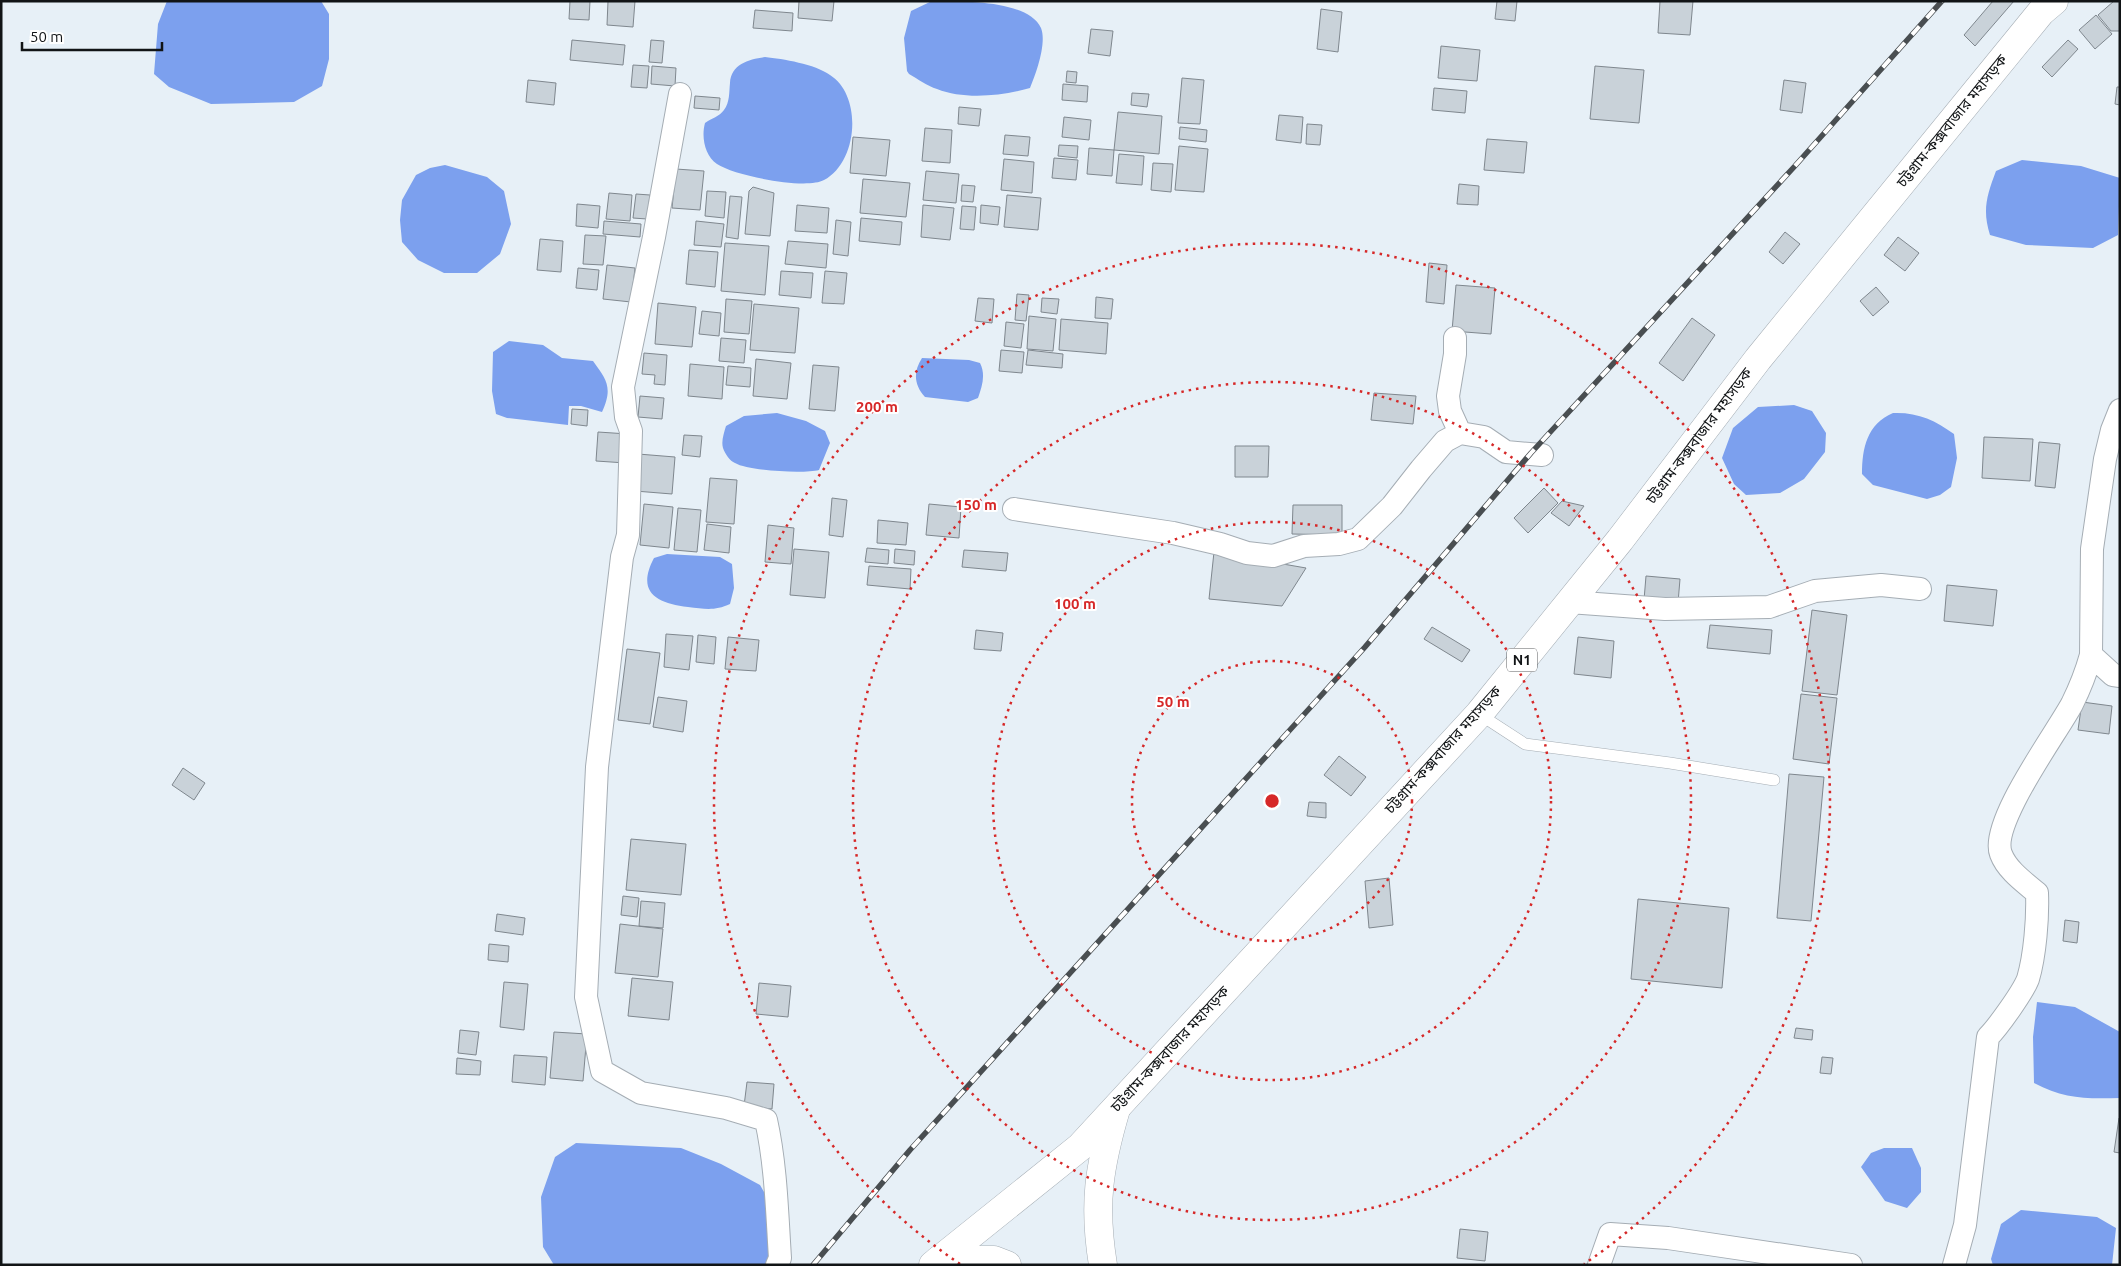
<svg xmlns="http://www.w3.org/2000/svg" width="2121" height="1266" font-family="Ubuntu,'Noto Sans Bengali',sans-serif">
<style>
.water{fill:#7ca0ee}
.building{fill:#c9d2d9;stroke:#7f878e}
.lines{fill:none;stroke-linecap:round;stroke-linejoin:round}
.service-casing{stroke:#a5adb4;stroke-width:12}
.minor-casing{stroke:#a5adb4;stroke-width:24}
.primary-casing{stroke:#a5adb4;stroke-width:29}
.trunk-casing{stroke:#a5adb4;stroke-width:29}
.service{stroke:#fff;stroke-width:11}
.minor{stroke:#fff;stroke-width:22}
.primary{stroke:#fff;stroke-width:28}
.trunk{stroke:#fff;stroke-width:28}
.rail-casing{stroke:#494e51;stroke-width:5.5}
.rail{stroke:#fff;stroke-width:4;stroke-dasharray:11;stroke-linecap:butt}
.ring{fill:none;stroke:#d62828;stroke-width:2.5;stroke-dasharray:2.5 5}
.labels{text-anchor:middle;stroke-width:4;stroke-linejoin:round;paint-order:stroke}
.shield{fill:#fff;stroke:#585a5c;stroke-width:1}
.shield-label{font-size:14px;font-weight:bold;fill:#111416}
.street-label{font-size:15px;fill:#111416;stroke:#fff}
.centre{fill:#d62828;stroke:#fff;stroke-width:2.5}
.ring-label{font-size:15px;text-anchor:middle;font-weight:bold;fill:#d62828;stroke:#fff;stroke-width:4;stroke-linejoin:round;paint-order:stroke}
</style>
<rect width="100%" height="100%" fill="#e7f0f7"/>
<!-- water -->
<path class="water" d="M167,1H321L329,14V59L322,86L294,102L211,104L169,87L154,74L158,24Z
M932,1C962,1 1028,0 1041,28C1047,43 1036,74 1030,88C1003,96 964,100 937,89C927,86 918,79 909,74L907,71L904,38L911,11Z
M765,57C783,59 815,64 830,75C863,96 858,162 824,180C806,190 735,176 717,164C705,156 701,137 705,123C712,118 719,117 724,110C730,102 729,92 730,83C731,64 749,59 765,57Z
M2022,160L2081,166L2120,178L2118,235L2093,248L2026,245L1990,235C1982,210 1987,195 1996,171Z
M445,165L487,177L504,191L511,224L500,254L477,273H444L418,260L402,242L400,220L402,200L416,175L430,168Z
M509,341L543,345L562,358L593,361C607,380 613,388 602,412L581,406H569L568,425L507,418L496,414L492,391L493,352Z
M922,358L969,360L980,363C986,375 982,386 978,398L968,402L925,397C914,385 913,372 922,358Z
M1794,405L1812,411L1826,433L1825,452L1804,479L1780,493L1746,495L1734,484L1722,458L1733,428L1758,407Z
M777,413L806,421L825,431L830,443L819,470C804,474 748,471 735,463C730,461 725,454 723,448C721,441 724,433 726,426L744,416Z
M1893,413C1917,412 1935,420 1954,434L1957,458L1951,487L1940,495L1927,499L1873,485L1862,474C1862,448 1867,424 1893,413Z
M667,554L720,557L732,564L734,588L730,604C715,611 705,609 688,607C656,603 636,592 654,558Z
M2037,1002L2075,1007L2120,1032V1098C2086,1099 2064,1099 2034,1083L2033,1037Z
M576,1143L681,1148L721,1164L760,1185L775,1211L769,1265H554L543,1247L541,1197L555,1157Z
M1884,1148H1912L1921,1168V1192L1907,1208L1885,1201L1861,1167L1871,1153Z
M2021,1210L2097,1217L2116,1228L2112,1265H1993L1991,1259L2001,1224Z"/>
<!-- building -->
<path class="building" d="M570,1H590L589,20L569,19Z
M608,1H635L633,27L607,25Z
M799,1H834L832,21L798,18Z
M1497,1H1517L1515,21L1495,19Z
M1660,1H1693L1690,35L1658,33Z
M1993,1H2014L1975,46L1964,35Z
M2114,1H2120V31H2111L2098,15Z
M1321,9L1342,12L1338,52L1317,49Z
M755,10L793,13L792,31L753,28Z
M2096,15L2112,34L2095,49L2079,30Z
M1091,29L1113,31L1110,56L1088,53Z
M572,40L625,45L623,65L570,60Z
M651,40L664,41L662,63L649,62Z
M2068,40L2078,49L2052,77L2042,67Z
M1441,46L1480,50L1477,81L1438,78Z
M633,65L649,66L647,88L631,87Z
M652,66L676,68L675,86L651,84Z
M1595,66L1644,70L1639,123L1590,119Z
M1067,71L1077,72L1076,83L1066,82Z
M1182,78L1204,80L1200,124L1178,123Z
M528,80L556,83L554,105L526,102Z
M1784,80L1806,83L1802,113L1780,110Z
M1063,84L1088,86L1087,102L1062,100Z
M2117,87H2120V105L2115,104Z
M1434,88L1467,91L1465,113L1432,110Z
M1132,93L1149,94L1147,107L1131,105Z
M695,96L720,98L719,110L694,108Z
M959,107L981,109L979,126L958,124Z
M1118,112L1162,116L1159,154L1114,150Z
M1279,115L1303,117L1301,143L1276,140Z
M1064,117L1091,120L1089,140L1062,137Z
M1307,124L1322,125L1320,145L1306,144Z
M1180,127L1207,130L1206,142L1179,139Z
M925,128L952,130L950,163L922,161Z
M1005,135L1030,137L1028,156L1003,154Z
M853,137L890,140L886,176L850,173Z
M1487,139L1527,142L1524,173L1484,170Z
M1059,145L1078,146L1077,158L1058,156Z
M1179,146L1208,149L1204,192L1175,190Z
M1089,148L1114,150L1112,176L1087,174Z
M1119,154L1144,156L1142,185L1116,183Z
M1054,158L1078,160L1076,180L1052,178Z
M1004,159L1034,162L1032,193L1001,190Z
M1153,163L1173,164L1171,192L1151,190Z
M676,169L704,171L700,210L672,208Z
M926,171L959,174L956,203L923,200Z
M863,179L910,183L906,217L860,213Z
M1459,184L1479,186L1478,205L1457,204Z
M962,185L975,186L973,202L961,201Z
M753,187L774,193L770,236L745,234L749,191Z
M707,191L726,192L724,218L705,216Z
M609,193L632,195L630,221L606,219Z
M636,194L650,195L647,219L633,218Z
M1007,195L1041,198L1038,230L1004,227Z
M730,196L742,197L738,239L726,237Z
M577,204L600,206L598,228L576,226Z
M797,205L829,208L827,233L795,231Z
M923,205L954,208L950,240L921,237Z
M981,205L1000,207L998,225L980,223Z
M962,206L976,207L974,230L960,229Z
M861,218L902,222L900,245L859,241Z
M836,220L851,222L848,256L833,254Z
M604,221L641,224L640,237L603,234Z
M696,221L724,224L721,247L694,245Z
M1785,232L1800,244L1783,264L1769,252Z
M585,235L606,236L603,265L583,264Z
M1898,237L1919,253L1905,271L1884,255Z
M540,239L563,241L561,272L537,270Z
M788,241L828,244L826,268L785,264Z
M725,243L769,246L765,295L721,291Z
M689,250L718,252L715,287L686,284Z
M1429,263L1447,265L1444,304L1426,302Z
M607,265L635,268L631,302L603,299Z
M578,268L599,270L597,290L576,288Z
M781,271L813,273L811,298L779,295Z
M825,271L847,273L844,304L822,303Z
M1456,285L1495,288L1491,334L1452,331Z
M1876,287L1889,302L1873,316L1860,301Z
M1017,294L1029,295L1026,321L1015,320Z
M1096,297L1113,299L1111,319L1095,318Z
M978,298L994,299L992,323L975,321Z
M1042,298L1059,299L1057,314L1041,312Z
M726,299L752,301L749,334L724,332Z
M658,303L696,307L692,347L655,344Z
M754,304L799,308L795,353L750,350Z
M702,311L721,313L719,336L699,334Z
M1029,316L1056,319L1053,351L1027,349Z
M1692,318L1715,335L1683,381L1659,363Z
M1061,319L1108,323L1106,354L1059,350Z
M1006,322L1024,324L1021,348L1004,346Z
M721,338L746,340L744,363L719,361Z
M1001,350L1024,352L1022,373L999,371Z
M1028,350L1063,354L1062,368L1026,365Z
M644,353L667,355L665,385L654,384L655,375L642,374Z
M756,359L791,363L787,399L753,396Z
M690,364L724,367L722,399L688,396Z
M813,365L839,367L835,411L809,409Z
M728,366L751,368L750,387L726,385Z
M1374,393L1416,396L1413,424L1371,420Z
M640,396L664,398L662,419L638,417Z
M572,409L588,410L587,426L571,424Z
M598,432L628,434L626,463L596,461Z
M684,435L702,436L700,457L682,455Z
M1984,437L2033,439L2030,481L1982,478Z
M2039,442L2060,444L2055,488L2035,486Z
M1235,446H1269L1268,477H1235Z
M638,454L675,457L672,494L635,491Z
M710,478L737,480L734,524L706,522Z
M1544,488L1558,503L1528,533L1514,518Z
M832,498L847,500L843,537L829,535Z
M1562,501L1584,506L1569,526L1551,513Z
M644,504L673,507L669,548L640,545Z
M929,504L961,507L959,538L926,535Z
M1293,505H1342V535L1292,534Z
M678,508L701,510L697,552L674,550Z
M878,520L908,523L906,545L877,543Z
M707,524L731,527L729,553L704,550Z
M768,525L794,528L791,564L765,562Z
M867,548L889,550L888,564L865,562Z
M794,549L829,552L825,598L790,595Z
M895,549L915,551L914,565L894,563Z
M964,550L1008,553L1006,571L962,567Z
M1214,552L1306,568L1282,606L1209,599Z
M869,566L911,569L910,589L867,585Z
M1646,576L1680,579L1678,603L1644,600Z
M1947,585L1997,590L1993,626L1944,621Z
M1812,610L1847,615L1837,695L1802,691Z
M1710,625L1772,630L1770,654L1707,648Z
M1432,627L1470,650L1462,662L1424,639Z
M976,630L1003,633L1001,651L974,649Z
M666,634L693,636L689,670L664,667Z
M698,635L716,637L714,664L696,662Z
M728,637L759,640L756,671L725,669Z
M1578,637L1614,641L1611,678L1574,674Z
M627,649L660,653L650,724L618,720Z
M1801,694L1837,698L1829,764L1793,759Z
M658,697L687,701L683,732L653,727Z
M2082,702L2112,706L2109,734L2078,730Z
M1339,756L1366,777L1351,796L1324,775Z
M183,768L205,783L194,800L172,785Z
M1789,774L1824,777L1811,921L1777,918Z
M1309,802L1326,803V818L1307,816Z
M631,839L686,844L681,895L626,890Z
M1389,878L1393,925L1369,928L1365,881Z
M623,896L639,898L637,917L621,915Z
M1638,899L1729,908L1722,988L1631,979Z
M641,901L665,903L663,928L639,926Z
M497,914L525,918L523,935L495,931Z
M2065,920L2079,922L2077,943L2063,941Z
M620,924L663,929L658,977L615,973Z
M489,944L509,946L508,962L488,960Z
M632,978L673,982L669,1020L628,1016Z
M504,982L528,984L524,1030L500,1027Z
M759,983L791,986L788,1017L756,1014Z
M1796,1028L1813,1030L1812,1040L1794,1038Z
M460,1030L479,1032L476,1055L458,1053Z
M554,1032L587,1034L583,1081L550,1078Z
M514,1055L547,1057L545,1085L512,1082Z
M1822,1057L1833,1058L1831,1074L1820,1073Z
M457,1058L481,1061L480,1075L456,1074Z
M747,1082L774,1084L772,1109L744,1106Z
M2119,1118H2120V1153L2114,1152Z
M1460,1229L1488,1232L1485,1261L1457,1258Z"/>
<g class="lines">
<defs>
<path id="service" d="M1479,714L1525,744L1670,763L1774,780"/>
<path id="minor" d="M680,94L654,237L623,387L626,417L631,431L628,535L622,557L597,767L586,997L602,1071L641,1093L726,1108L766,1120C776,1165 777,1212 780,1258L777,1265
M1455,338V354L1448,396L1450,411L1460,433
M2120,410L2112,430L2105,459L2092,549L2091,655L2113,675L2120,676
M1014,509L1173,533L1220,544L1247,553L1273,556L1304,546L1339,544L1358,539L1392,506L1421,469L1445,441L1460,433L1484,437L1506,452L1542,455
M1569,602L1665,609L1769,607L1815,591L1881,585L1920,589
M1599,1265L1610,1234L1668,1238L1851,1265
M1954,1265L1965,1225L1988,1037C1998,1027 2023,992 2028,979C2035,955 2038,918 2037,893C2024,882 2007,870 2001,854C1989,824 2056,734 2072,704C2080,688 2086,673 2091,655"/>
<path id="primary" d="M939,1260H994L1007,1265
M1103,1265C1093,1204 1099,1167 1116,1109"/>
<path id="trunk" d="M933,1265L1080,1147L1479,714L1620,540L1758,359L2041,12L2054,1"/>
</defs>
<!-- service casing -->
<use href="#service" class="service-casing"/>
<!-- minor casing -->
<use href="#minor" class="minor-casing"/>
<!-- primary casing -->
<use href="#primary" class="primary-casing"/>
<!-- trunk casing -->
<use href="#trunk" class="trunk-casing"/>
<!-- service -->
<use href="#service" class="service"/>
<!-- minor -->
<use href="#minor" class="minor"/>
<!-- primary -->
<use href="#primary" class="primary"/>
<!-- trunk -->
<use href="#trunk" class="trunk"/>
<defs>
<path id="rail" d="M813,1265L910,1150L1365,647L1531,453L1794,167L1942,1"/>
</defs>
<!-- rail casing -->
<use href="#rail" class="rail-casing"/>
<!-- rail -->
<use href="#rail" class="rail"/>
</g>
<!-- distance rings -->
<g class="ring">
<circle cx="1272" cy="801" r="140"/>
<circle cx="1272" cy="801" r="279"/>
<circle cx="1272" cy="801" r="419"/>
<path d="M960 1264A558 558 0 1 1 1584 1264"/>
</g>
<g class="labels">
<!-- shield labels -->
<rect class="shield" x="1507" y="648.5" width="30" height="23" rx="4"/>
<g class="shield-label">
<text x="1522" y="665">N1</text>
</g>
<!-- street labels -->
<g class="street-label">
<text transform="translate(1952 121) rotate(-51)" y="5">চট্টগ্রাম-কক্সবাজার মহাসড়ক</text>
<text transform="translate(1699 436) rotate(-53)" y="5">চট্টগ্রাম-কক্সবাজার মহাসড়ক</text>
<text transform="translate(1443 750) rotate(-48)" y="5">চট্টগ্রাম-কক্সবাজার মহাসড়ক</text>
<text transform="translate(1170 1049) rotate(-47)" y="5">চট্টগ্রাম-কক্সবাজার মহাসড়ক</text>
</g>
</g>
<circle cx="1272" cy="801" r="8" class="centre"/>
<g class="ring-label">
<text x="877" y="412">200 m</text>
<text x="976" y="510">150 m</text>
<text x="1075" y="609">100 m</text>
<text x="1173" y="707">50 m</text>
</g>
<!-- border -->
<rect width="2121" height="1266" fill="none" stroke="#111416" stroke-width="5"/>
<!-- scale -->
<path d="M22 42v8h140v-8" fill="none" stroke="#111416" stroke-width="2.5"/>
<text x="30" y="42" font-size="15" fill="#111416" stroke="#ffffff" stroke-width="4" paint-order="stroke">50 m</text>
</svg>
